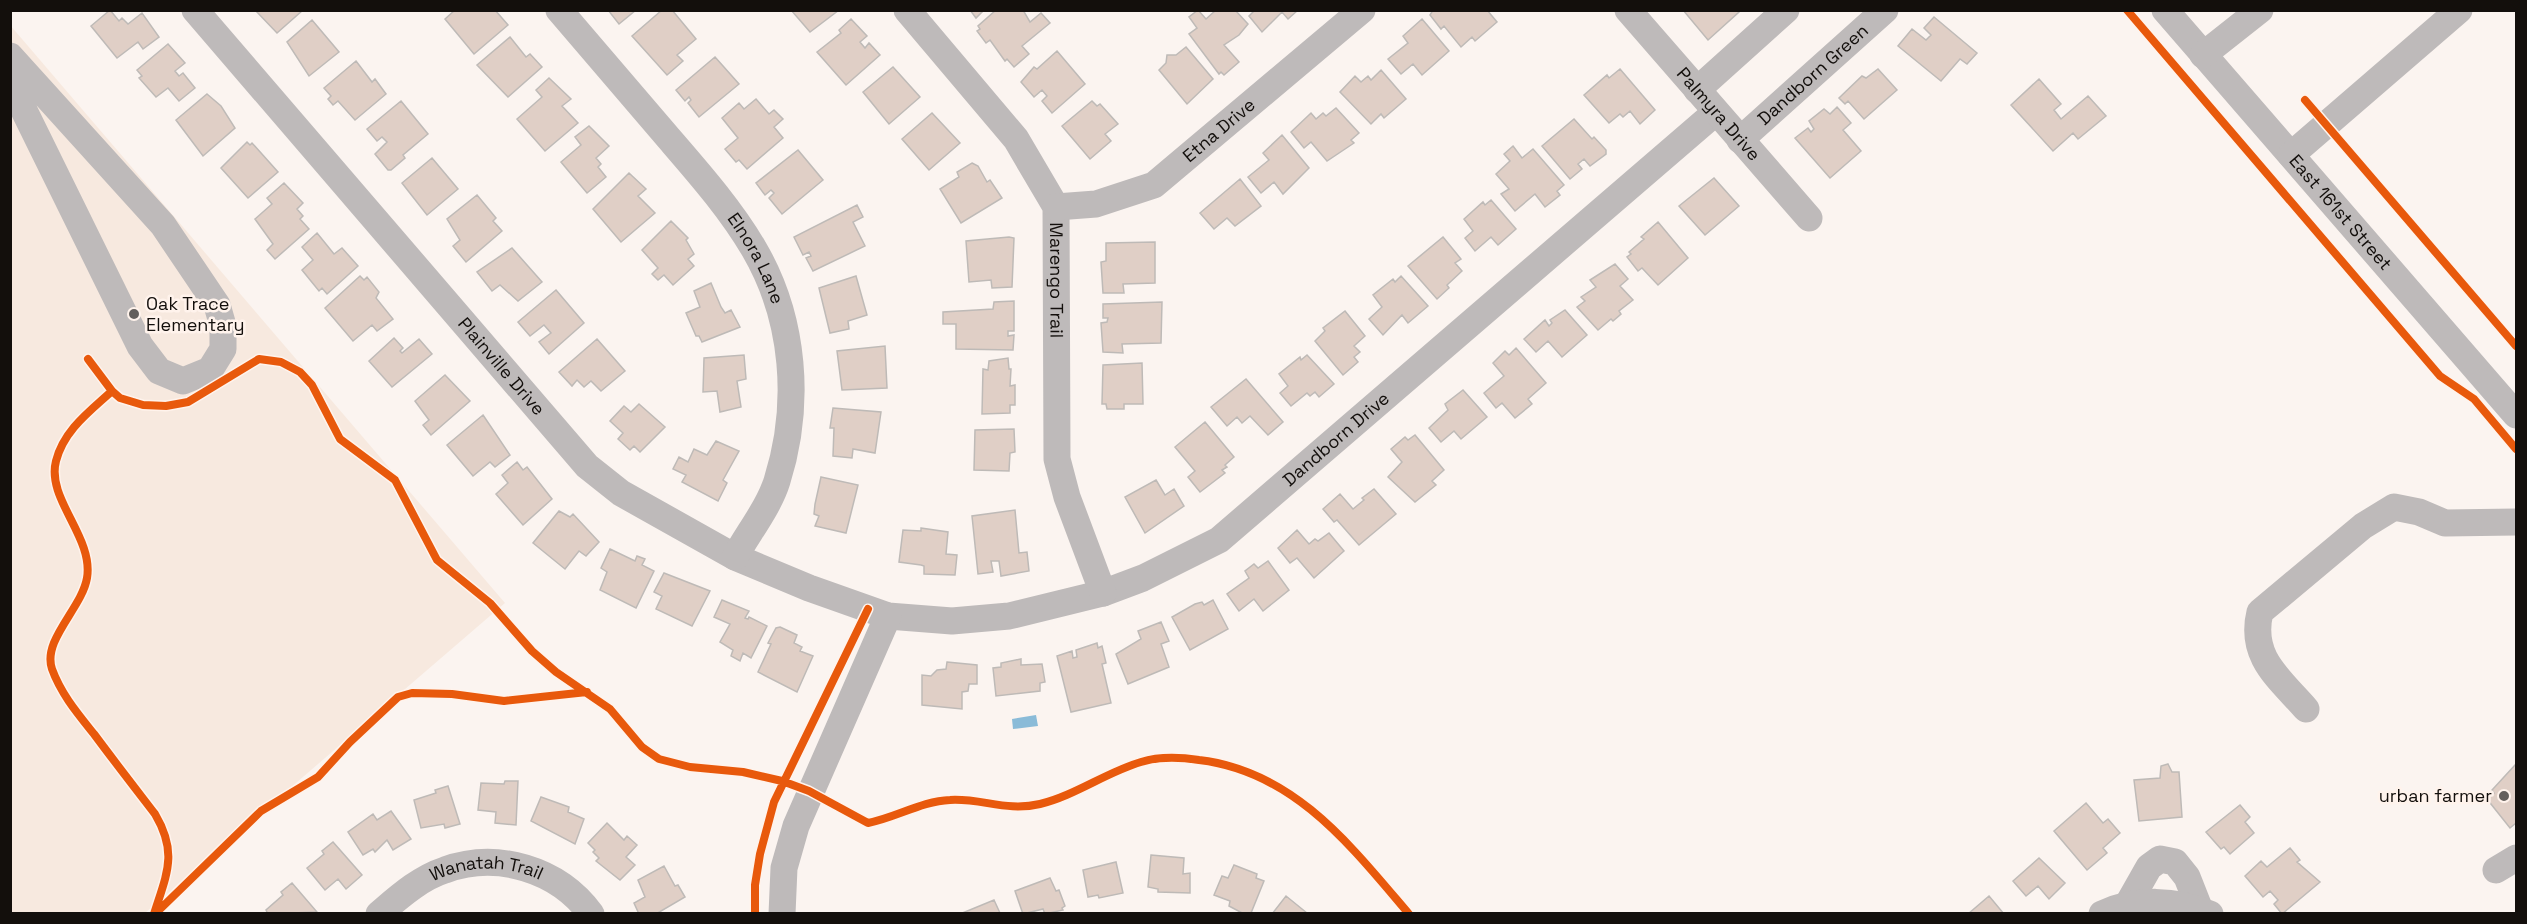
<svg xmlns="http://www.w3.org/2000/svg" width="2527" height="924" font-family="'Space Grotesk',sans-serif">
<style>
.education{fill:#f7e9df}
.water{fill:#8abbd8}
.building{fill:#e0cfc6;stroke:#bebab7;stroke-width:1.5}
.lines{fill:none;stroke-linecap:round;stroke-linejoin:round}
.minor{stroke:#bebaba;stroke-width:27}
.cycleway-casing{stroke:#fff3ec;stroke-width:11}
.cycleway{stroke:#e8590c;stroke-width:8}
.poi-dot{fill:#645f5c;stroke:#fff3ec;stroke-width:2}
.labels{text-anchor:middle;stroke-width:5;stroke-linejoin:round;paint-order:stroke}
.street-label{font-size:18px;fill:#130f0c;stroke:#fff3ec}
.poi-label{font-size:18px;fill:#130f0c;stroke:#fff3ec;text-anchor:start}
</style>
<rect width="100%" height="100%" fill="#fbf4f0"/>
<!-- education -->
<path class="education" d="M10,25L505,603L145,913H11Z"/>
<!-- water -->
<path class="water" d="M1036,715L1038,726L1013,729L1012,719Z"/>
<!-- building -->
<path class="building" d="M110,10L119,21L122,18L128,24L142,13L159,37L143,49L138,42L117,58L91,26Z
M255,10H303L277,33Z
M455,10H495L508,25L474,54L445,19Z
M608,10H636L619,24Z
M662,10H672L696,39L677,55L683,61L667,75L632,36Z
M791,10H839L810,32Z
M970,10H984L976,18Z
M996,10H1023L1030,22L1041,13L1050,23L1022,46L1029,54L1014,67L1007,59L1005,61L990,40L986,43L977,31L980,29L978,26Z
M1198,10L1206,19L1216,10H1235L1248,24L1239,35L1224,45L1239,62L1224,75L1221,72L1219,74L1189,34L1197,28L1189,17Z
M1255,10H1298L1288,19L1282,12L1262,32L1249,16Z
M1487,10L1497,22L1475,41L1472,37L1461,47L1444,26L1441,29L1430,15L1433,10Z
M1683,10H1738L1739,12L1708,40Z
M1934,17L1977,53L1967,64L1960,59L1941,81L1898,46L1912,29L1926,40L1931,35L1924,28Z
M851,19L867,36L860,42L865,48L869,43L880,55L846,85L817,52L841,33L839,30Z
M1422,19L1449,51L1422,75L1413,64L1401,74L1388,59L1408,43L1403,36Z
M312,20L339,52L309,76L287,42Z
M510,37L526,57L530,54L542,67L508,97L477,65Z
M168,44L185,63L175,71L179,76L183,73L195,88L179,101L168,88L156,97L139,78L142,76L137,70Z
M1186,47L1213,79L1187,104L1159,70L1166,63L1167,55H1176Z
M1057,51L1085,84L1052,113L1042,101L1047,96L1042,90L1034,97L1021,82L1034,67L1037,69Z
M715,57L739,84L699,117L688,103L691,100L689,97L685,101L676,90Z
M356,61L372,82L375,79L386,94L355,120L338,101L333,105L328,99L331,96L324,88Z
M893,67L920,97L889,124L863,92Z
M1620,69L1655,110L1640,124L1630,111L1623,117L1620,114L1609,123L1584,95L1607,75L1609,78Z
M1878,69L1897,90L1864,119L1848,101L1845,104L1839,98L1862,76L1866,78Z
M1381,70L1406,99L1384,118L1381,114L1371,124L1340,92L1355,76L1361,82L1368,76L1371,80Z
M549,78L571,99L562,106L578,123L545,151L517,119L542,97L536,90Z
M2039,79L2061,104L2054,110L2061,119L2088,96L2106,116L2078,139L2073,133L2053,151L2011,105Z
M207,94L221,106L235,128L203,156L176,120Z
M756,99L769,114L774,110L783,119L774,127L783,138L747,169L739,160L736,162L725,149L738,138L722,118L739,103L744,109Z
M401,101L428,134L403,155L405,158L391,170H388L375,154L387,142L382,137L377,141L367,129Z
M1092,101L1097,106L1100,104L1118,124L1105,134L1111,141L1090,159L1062,126Z
M1837,107L1851,123L1843,130L1861,151L1830,178L1795,138L1808,128L1811,132L1814,129L1809,121L1824,109L1830,114Z
M1336,108L1359,133L1351,140L1354,143L1327,161L1311,142L1304,148L1291,132L1311,113L1316,119L1323,113L1326,116Z
M932,113L960,143L929,170L902,139Z
M1574,119L1592,139L1594,137L1606,150V154L1590,166L1584,159L1578,164L1582,169L1570,179L1542,146Z
M589,126L609,146L596,158L601,164L598,167L606,177L587,193L561,162L581,145L575,137Z
M1282,135L1309,168L1283,194L1274,182L1261,193L1248,177L1269,160L1263,153Z
M247,142L250,145L252,143L278,172L248,198L221,168Z
M1513,146L1522,158L1533,149L1564,185L1557,191L1560,195L1545,207L1535,194L1515,211L1501,194L1509,189L1496,174L1510,161L1504,154Z
M798,150L823,180L782,214L769,198L774,193L771,190L765,195L756,183Z
M432,158L458,189L427,215L402,183Z
M972,163L978,166L987,182L990,180L1002,198L961,223L940,189L959,177L957,172Z
M629,173L646,189L638,196L655,213L621,242L593,209Z
M1714,178L1739,206L1705,235L1679,206Z
M1240,179L1261,206L1235,226L1227,218L1214,229L1200,213Z
M284,183L303,203L297,209L303,216L300,219L309,229L275,259L267,250L273,244L255,219L272,204L267,198Z
M477,195L496,218L493,221L502,231L466,262L453,246L460,240L447,219Z
M1491,200L1516,229L1498,245L1491,237L1475,251L1465,238L1473,231L1464,219L1483,202L1485,205Z
M857,205L863,217L853,222L865,246L813,271L806,258L811,256L809,252L803,255L794,237Z
M671,221L688,238L686,240L694,254L688,259L694,266L673,285L664,275L658,280L652,274L658,268L642,250Z
M1658,222L1688,258L1658,285L1642,268L1638,271L1627,257L1631,254L1629,252L1644,239L1641,237Z
M317,233L334,254L342,248L358,266L327,294L322,288L319,291L302,270L313,260L302,247Z
M1009,237L1014,238L1012,287L992,288L991,280L969,282L966,241Z
M1443,237L1461,259L1455,263L1462,271L1447,285L1449,288L1437,299L1408,266Z
M1155,242V283L1123,284L1124,293H1103L1101,262L1106,261V243Z
M512,248L542,282L518,301L500,285L492,291L477,272Z
M1615,264L1628,279L1620,286L1633,300L1619,311L1621,314L1613,321L1611,319L1598,330L1577,307L1585,301L1581,297L1596,287L1590,280Z
M360,276L364,280L367,277L379,292L376,298L393,319L377,331L372,325L353,341L325,308Z
M856,276L867,315L848,321L849,329L830,333L819,288Z
M1401,276L1428,306L1408,323L1402,315L1383,335L1369,319L1382,307L1373,295L1393,279L1395,282Z
M711,283L721,307L725,313L731,310L740,327L702,342L699,336H696L686,313L700,307L694,291Z
M556,290L584,323L549,354L539,342L551,333L544,325L530,336L518,322Z
M1014,301V331H1008V336L1014,335L1013,350L956,349V324H943V312L993,309L994,302Z
M1162,302L1161,343L1122,344L1123,353L1103,352L1101,323L1107,322L1108,318H1103V304Z
M1565,310L1587,335L1562,357L1548,341L1536,352L1524,339L1545,320L1549,326L1552,323L1550,320Z
M1345,311L1365,336L1354,346L1360,352L1354,357L1358,362L1343,375L1315,341L1325,331L1323,328Z
M394,338L403,348L400,351L402,353L419,339L432,354L392,387L369,361Z
M597,339L625,371L601,391L591,381L584,387L577,380L572,386L559,372Z
M885,346L887,388L842,390L837,351Z
M1516,348L1546,383L1528,399L1532,404L1515,418L1502,403L1496,408L1484,393L1504,376L1493,363L1505,351L1509,355Z
M744,355L746,379L737,381L741,407L720,412L717,391L703,392L704,358Z
M1307,355L1334,384L1319,397L1315,392L1310,396L1307,393L1291,406L1280,393L1288,386L1279,374L1300,357L1301,360Z
M1008,358L1009,369H1011L1010,386L1015,385V405H1010V413L982,414L983,369L988,370L989,361Z
M1142,363L1143,404H1124V409H1107L1106,404H1102L1103,365Z
M445,375L470,401L431,435L423,425L429,420L415,401Z
M1246,379L1283,422L1268,435L1250,416L1242,423L1237,417L1227,426L1211,407Z
M1463,390L1487,417L1461,439L1454,431L1441,442L1429,428L1448,410L1445,404Z
M639,404L665,427L640,452L634,446L630,450L618,439L623,433L610,421L624,406L631,412Z
M833,408L881,412L875,453L853,449L852,458L833,456L834,428H830Z
M483,415L510,455L495,467L490,462L473,476L447,445Z
M1205,422L1234,457L1225,465L1227,467L1222,470L1225,473L1200,492L1188,477L1195,471L1175,447Z
M1014,429L1015,452L1010,453L1009,471L974,470L975,430Z
M1415,435L1444,470L1432,481L1436,485L1415,502L1388,477L1402,462L1391,449L1405,437L1408,440Z
M716,441L739,451L723,480L727,483L718,501L682,482L686,475L673,469L679,457L688,462L694,449L707,455Z
M517,462L523,470L527,467L552,499L523,525L496,494L508,483L502,475Z
M821,477L858,485L846,533L815,526L819,516L814,514L815,504Z
M1156,480L1165,495L1174,489L1184,506L1145,533L1125,497Z
M1374,489L1396,514L1359,545L1337,520L1334,522L1323,509L1340,494L1353,509L1364,500L1362,498Z
M1015,510L1019,553L1027,552L1029,571L1001,576L999,561H991L993,572L978,574L972,516Z
M559,511L570,517L573,514L599,542L586,556L579,551L565,569L533,543Z
M921,528L948,532L946,554L957,555L955,575L924,574V566L921,565L899,562L903,530L921,531Z
M1297,530L1309,544L1315,539L1318,541L1329,533L1344,551L1314,578L1297,558L1290,563L1278,548Z
M610,549L635,561L637,556L645,559L642,565L654,571L636,608L600,590L607,572L601,568Z
M1268,561L1289,590L1263,611L1254,599L1239,611L1227,594L1249,578L1245,571L1254,564L1258,568Z
M664,573L710,591L692,626L656,609L662,596L654,592Z
M722,600L749,611L745,618L748,619L749,617L767,626L751,658L743,653L740,661L731,656L733,650L720,642L730,624L714,617Z
M1213,600L1228,629L1190,650L1172,617L1195,604L1202,602L1204,605Z
M1161,622L1169,641L1161,644L1169,667L1128,684L1116,654L1141,639L1138,631Z
M780,627L797,635L794,643L802,647L800,651L813,656L797,692L758,672L771,644L768,643L776,628Z
M1097,643L1098,648L1102,646L1106,663L1102,664L1111,703L1071,712L1057,656L1072,651L1073,658L1077,657L1076,650Z
M1021,659V665L1042,664L1045,682L1040,683V691L996,696L993,668L1001,667V663Z
M947,662L977,665V684H969L968,691L962,692V709L922,705V675L931,676L937,670L946,669Z
M2168,764L2172,772H2179L2182,817L2139,821L2134,780L2160,778L2161,766Z
M2516,764V823L2510,828L2487,799L2494,793L2492,790Z
M505,781H518L516,825L495,823L496,812L478,810L481,783L504,784Z
M448,786L460,824L445,828L444,824L421,828L414,800L436,793L435,790Z
M541,797L569,807L568,812L584,819L575,844L531,821Z
M2086,803L2103,823L2108,819L2120,833L2103,848L2107,853L2087,870L2054,831Z
M2240,805L2250,817L2245,822L2254,833L2230,854L2224,847L2221,849L2206,832Z
M391,811L411,839L393,850L387,840L375,852L373,849L363,855L348,832L373,814L377,820Z
M607,823L624,840L627,836L637,845L626,857L635,865L620,880L596,861L599,858L593,852L595,850L588,843Z
M333,842L362,875L346,889L338,879L325,890L307,868L324,854L322,851Z
M2290,848L2300,860L2297,862L2320,882L2282,914L2274,904L2278,900L2270,891L2263,897L2245,876L2261,861L2267,867Z
M1151,855L1184,858L1183,874L1190,873V893L1158,892V889L1148,887Z
M2039,858L2065,883L2049,899L2038,886L2026,896L2013,881Z
M1116,862L1123,893L1099,898L1098,895L1088,897L1083,870Z
M1234,865L1257,874L1256,878L1264,881L1251,913L1244,914L1229,906L1230,901L1214,895L1222,876L1228,878Z
M664,866L675,886L678,885L685,897L656,914H639L634,903L645,897L638,880Z
M1050,878L1056,891L1059,890L1065,906L1062,908L1063,910L1045,914L1043,909L1023,914L1015,891Z
M292,883L317,912L268,914L266,910L283,895L281,892Z
M1286,896L1307,913V914H1272Z
M1989,896L2004,914H1968Z
M994,900L1000,913L1003,914H960Z"/>
<g class="lines">
<!-- minor -->
<g class="minor">
<path id="s1" d="M195,10L587,466L621,493L735,557L809,588L888,616L952,621L1009,616L1103,593L1143,578L1219,540L1716,112"/>
<path id="s2" d="M559,10C595,52 630,93 666,135C697,171 730,208 754,249C795,319 801,405 777,481C769,507 748,533 735,557"/>
<path id="s3" d="M907,10L1016,139L1056,207L1057,459L1067,497L1103,593"/>
<path id="s4" d="M1628,10L1809,218"/>
<path id="s5" d="M2165,10L2516,415"/>
<path d="M2203,55L2260,10"/>
<path d="M10,56L163,225L217,305L223,326V349L210,370L183,381L159,371L140,346L10,82"/>
<path d="M1697,90L1786,10"/>
<path id="s6" d="M1740,140L1885,10"/>
<path d="M2291,155L2459,10"/>
<path id="s7" d="M1056,207L1096,204L1154,185L1362,10"/>
<path d="M2306,709C2279,678 2249,657 2260,612L2363,526L2394,507L2419,512L2445,523L2516,522"/>
<path d="M2496,870L2516,858"/>
<path d="M2128,904L2149,867L2160,859L2175,862L2187,877L2200,910"/>
<path id="s8" d="M379,914C399,897 420,878 445,870C497,851 558,869 591,914"/>
<path d="M782,914L784,868L796,826L888,616"/>
<path d="M2102,914C2136,898 2176,899 2210,914"/>
</g>
<defs>
<path id="cycleway" d="M2127,10L2440,376L2474,399L2516,449
M2305,100L2516,346
M88,359L112,391L120,398L143,405L166,406L188,402L259,359L281,362L300,372L312,385L340,439L395,480L437,560L490,603L532,651L556,672L610,709L642,747L659,759L690,767L743,772L782,781L809,791L868,823C895,818 922,801 950,800C982,798 1006,812 1040,804C1074,796 1107,772 1141,762C1160,756 1180,757 1199,760C1294,771 1351,846 1409,914
M112,391C89,412 64,430 56,461C46,499 94,537 87,578C82,608 42,640 52,669C61,694 78,714 94,734C114,761 135,788 155,814C178,853 167,873 154,914
M155,914L261,811L318,777L350,742L398,697L412,693L452,694L504,701L587,692
M755,914V885L760,854L774,802L868,609"/>
</defs>
<!-- cycleway casing -->
<use href="#cycleway" class="cycleway-casing"/>
<!-- cycleway -->
<use href="#cycleway" class="cycleway"/>
</g>
<!-- markers -->
<g class="poi-dot">
<circle cx="134" cy="314" r="6"/>
<circle cx="2504" cy="796" r="6"/>
</g>
<g class="labels">
<!-- street labels -->
<g class="street-label">
<text dy="6" stroke="none"><textPath href="#s6" startOffset="98">Dandborn Green</textPath></text>
<text dy="6" stroke="none"><textPath href="#s4" startOffset="138">Palmyra Drive</textPath></text>
<text dy="6" stroke="none"><textPath href="#s7" startOffset="186">Etna Drive</textPath></text>
<text dy="6" stroke="none"><textPath href="#s5" startOffset="268">East 161st Street</textPath></text>
<text dy="6" stroke="none"><textPath href="#s2" startOffset="318">Elnora Lane</textPath></text>
<text dy="6" stroke="none"><textPath href="#s3" startOffset="321">Marengo Trail</textPath></text>
<text dy="6" stroke="none"><textPath href="#s1" startOffset="470">Plainville Drive</textPath></text>
<text dy="6" stroke="none"><textPath href="#s1" startOffset="1440">Dandborn Drive</textPath></text>
<text dy="6" stroke="none"><textPath href="#s8" startOffset="122">Wanatah Trail</textPath></text>
</g>
<!-- poi labels -->
<g class="poi-label">
<text x="146" y="310">Oak Trace<tspan x="146" dy="21">Elementary</tspan></text>
<text x="2492" y="802" text-anchor="end">urban farmer</text>
</g>
</g>
<!-- border -->
<rect width="2527" height="924" fill="none" stroke="#130f0c" stroke-width="24"/>
</svg>
